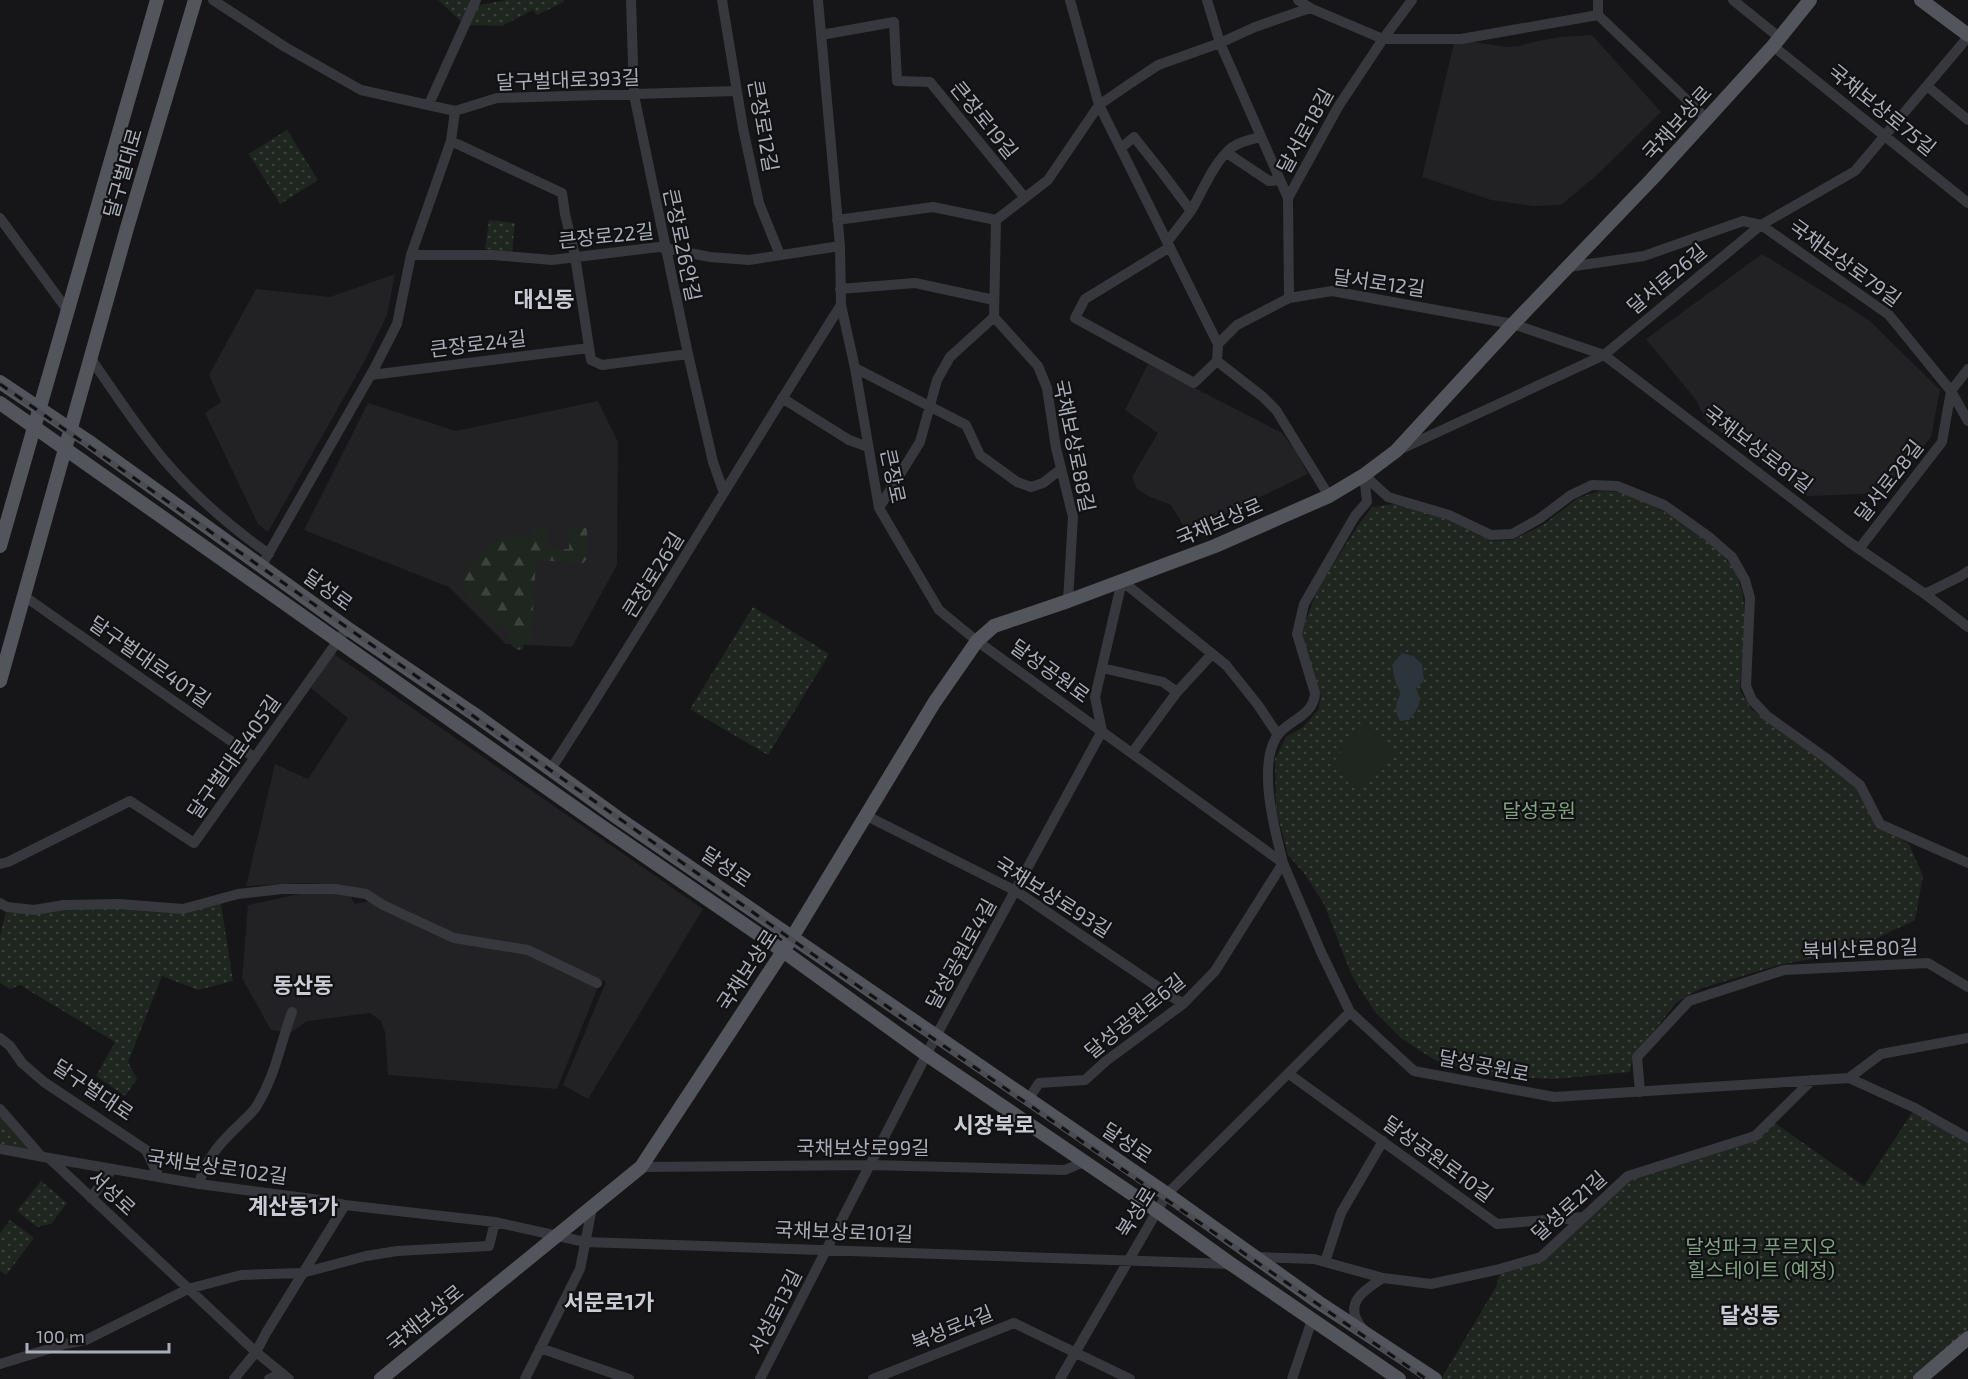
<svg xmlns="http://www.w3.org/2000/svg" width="1968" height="1379" font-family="'Exo 2','Noto Sans KR',sans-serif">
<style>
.built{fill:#222225}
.green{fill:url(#green-dots)}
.forest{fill:url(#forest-firs)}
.pitch{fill:#1e261f}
.water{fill:#2c353c}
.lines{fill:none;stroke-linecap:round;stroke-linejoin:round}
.minor{stroke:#37383d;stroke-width:10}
.major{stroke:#53555c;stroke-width:14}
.rail-casing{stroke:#4a4c52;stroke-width:5}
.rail{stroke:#111113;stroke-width:3;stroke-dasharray:9;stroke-linecap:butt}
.labels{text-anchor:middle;stroke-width:4.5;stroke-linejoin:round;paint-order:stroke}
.street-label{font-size:20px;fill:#a8adb8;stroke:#111113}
.park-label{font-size:20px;fill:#7fa381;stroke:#111113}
.quarter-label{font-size:22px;font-weight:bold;fill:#c9ccd4;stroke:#111113}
</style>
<defs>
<pattern id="green-dots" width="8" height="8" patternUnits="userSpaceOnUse" patternTransform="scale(1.5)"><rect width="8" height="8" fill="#1e261f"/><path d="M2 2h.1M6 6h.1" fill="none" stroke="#3c433d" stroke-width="1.8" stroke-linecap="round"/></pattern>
<pattern id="forest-firs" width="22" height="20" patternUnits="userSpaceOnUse" patternTransform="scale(1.5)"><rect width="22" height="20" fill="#1e261f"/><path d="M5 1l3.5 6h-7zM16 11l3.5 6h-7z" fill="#3c433d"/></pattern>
</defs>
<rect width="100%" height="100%" fill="#161618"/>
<!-- built -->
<path class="built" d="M1592,35L1661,112L1598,174L1561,205L1533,206L1491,200L1422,177L1455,39L1506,47L1519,46L1533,42L1560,37Z
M1762,254L1869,320L1940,390L1931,437L1887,493L1807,496L1707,422L1696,400L1646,339Z
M395,274L387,315L364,362L268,532L258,524L205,413L221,402L209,375L256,289L330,297Z
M1148,364L1282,433L1297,453L1308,474L1187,532L1171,505L1148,496L1137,489L1132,477L1158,433L1125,410Z
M598,401L618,442L617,565L572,647L506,644L449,587L304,530L368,403L456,431Z
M334,654L703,909L588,1099L563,1085L606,982L567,964L456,935L346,885L303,883L246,886L275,764L308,779L348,718L311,688Z
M348,892L355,904L370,901L451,940L528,953L598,987L557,1089L388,1075L385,1032L381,1021L370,1013L307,1021L292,1032L271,1030L242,978L248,905L304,893Z"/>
<!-- green -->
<path class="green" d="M438,0H476L474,6L507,0H564V2L537,15L533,10L502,26L465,25Z
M287,130L318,180L280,204L249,154Z
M489,220L515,223L512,252L485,249Z
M1599,491L1624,492L1653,505L1695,531L1718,550L1736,571L1743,595L1745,625L1740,690L1752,710L1852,783L1884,829L1909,844L1923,876L1915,920L1848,952L1779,965L1702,988L1678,1001L1633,1056L1630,1072L1554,1079L1490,1076L1435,1060L1402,1039L1375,1012L1352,976L1324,904L1304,873L1288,855L1276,809L1275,759L1286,737L1303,727L1318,710L1321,697L1301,632L1318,588L1359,524L1372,507L1394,504L1431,512L1492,541L1512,540L1543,525L1578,498Z
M753,607L829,654L768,755L690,709Z
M220,898L233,981L198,990L162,976L128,1062L137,1079L125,1096L96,1076L115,1042L20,985L10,989L0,983V936L7,907L64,905L183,909Z
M1915,1108L1968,1139V1338L1920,1379H1441L1496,1287L1500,1273L1541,1257L1624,1179L1755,1136L1771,1120L1864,1186Z
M0,1109L41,1156L0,1149Z
M41,1181L67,1203L51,1224L37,1227L17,1211Z
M10,1220L34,1238L6,1275L0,1271V1233Z"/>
<!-- forest -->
<path class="forest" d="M546,526V549H569L570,526L587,528V559L583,563L536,560L531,641H524L523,649C509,653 510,638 510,628C497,627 492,621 483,613C477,607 470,602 467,596C455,575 480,548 498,540C507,536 520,538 530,537L531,531Z"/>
<!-- pitch -->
<path class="pitch" d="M1362,725L1394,750L1362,790L1331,765Z"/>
<!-- water -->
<path class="water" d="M1402,653L1413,656L1422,664L1424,680L1416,689C1424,702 1417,710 1409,720L1400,721C1394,710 1395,704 1401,693L1396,684L1392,665Z"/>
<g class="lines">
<!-- minor -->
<path class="minor" d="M213,0L285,47L361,90L455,111L497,98L737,91
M631,0L634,95L688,354L713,462L724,493
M722,0L743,128L759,203L780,255
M818,0L840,246L841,305L855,368L879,508L939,610L977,641L1283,863L1321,952L1350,1012L1414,1071L1554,1097L1849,1078L1915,1108L1968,1138
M1070,0L1099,105L1218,344L1217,361L1194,383L1075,318L1085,299L1170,247
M1207,0L1220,43L1288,198
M1298,0L1310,8L1383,39H1461L1598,15
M1598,0V15
M1733,0L1780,38
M1598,15L1707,119
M821,35L894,22L897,81L930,82L1025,198
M1773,46L1968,203
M1927,86L1968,120
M429,104L476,0
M451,141L562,193L565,214L575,256L591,360L602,365L688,354
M1121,148L1134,137L1161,171L1191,211L1167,242
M1227,153L1269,181L1280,180
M1191,211C1202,192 1214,162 1231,148C1239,142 1251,139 1261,137
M0,218L68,311
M837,220L933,207L996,220
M411,255H493L552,260L659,247L710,257L749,260L840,246
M1568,267L1644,256L1743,221L1761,225L1889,315L1951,391L1968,421
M840,289L915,283L994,300
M1289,298L1288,198L1338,107L1383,39L1412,0
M1218,344L1237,325L1289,298L1332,291L1513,324L1604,355L1849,542L1925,594L1968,627
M91,359C115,393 138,429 165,461C194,495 232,528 269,554
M1217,361L1263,397L1276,410L1329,496
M855,368L966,425L980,455L1017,482L1031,487L1043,483L1061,469
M371,375L589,348
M782,398L849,440L868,447
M1399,450L1604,355L1761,225L1855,171L1968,37
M1364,475L1388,497L1449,515L1491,535L1512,534L1539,519L1571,495L1592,485L1617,486L1664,505L1708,536L1732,557L1745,580L1750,598L1746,686L1752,700L1767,716L1826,758L1860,785L1880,824L1968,863
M879,508L920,442L937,380L950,357L994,317
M1859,549L1942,442L1951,391L1968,369
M262,565L374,369L397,324L411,255L451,141L455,111
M1925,594L1961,576L1968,571
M24,596L255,758
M1068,601L1073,517L1056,448L1047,388L1038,366L994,317L996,220L1048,180L1099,105L1125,87L1158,65L1220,43L1255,27L1310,8
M1102,668L1163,682L1177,692
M1132,753L1177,692L1212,654
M551,769C650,616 743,459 841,305
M865,815L1016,891L1183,1004
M0,864L8,862L130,801L194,843L347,628
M0,903L7,907L34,910L64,905L119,904L183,909L238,894L282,889H336L366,894L383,905L454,938L528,950L597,983
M0,1038L10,1046L22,1063L44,1082L146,1150L159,1177
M1289,1074L1497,1224L1583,1217
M1849,1078L1881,1054L1968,1038
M1640,1092L1637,1057L1689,1001L1784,970L1928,963L1968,987
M1028,1100L1039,1083L1085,1080L1106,1061L1183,1004L1215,971L1283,863C1275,830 1257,767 1277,736C1288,720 1314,716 1315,693L1297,634L1304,604L1355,516L1367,502L1364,475
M0,1109L41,1156
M0,1149L49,1158L256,1352L289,1379
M49,1158L199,1184L320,1200L345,1205L495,1222L585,1242L1231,1264
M641,1167L870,1165L1065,1170L1084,1162
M199,1184C205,1159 222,1141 240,1124C245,1119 252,1113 256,1107C275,1077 280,1045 292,1012
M91,1198L112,1169
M1257,1257L1314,1259L1383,1278L1431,1284L1496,1270L1541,1257L1628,1176L1755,1136L1812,1080
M1325,1262L1341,1213L1383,1141
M1363,1329C1342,1305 1362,1291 1383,1278
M540,1348L629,1379
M0,1364L65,1344L86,1340L188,1289L241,1275L302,1273L366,1256L397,1251L489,1246L495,1222
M234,1379L256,1352L266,1333L345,1205
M269,1379L282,1373
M525,1379L580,1269L592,1208
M760,1379L936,1036L1102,731L1095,697L1122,581L1226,665L1258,705L1278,735
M873,1379L1014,1323L1130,1379
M1060,1379L1167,1194L1350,1012
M1292,1379L1312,1320"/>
<!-- major -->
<path class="major" d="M1921,0L1968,35
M0,382L88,441L347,628L474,714L618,818L1167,1194L1318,1302L1435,1379
M0,403L591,819L783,951L927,1055L1157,1211L1231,1264L1399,1379
M0,546L157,0
M0,681L127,228L195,0
M381,1379L641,1167L793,936L934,703L977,641L994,626L1068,601L1215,546L1329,496L1364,475L1396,451L1513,324L1652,179L1773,46L1810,0
M1920,1379L1968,1338"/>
<defs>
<path id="rail" d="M0,384L915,1026L1426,1379"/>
</defs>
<!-- rail casing -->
<use href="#rail" class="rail-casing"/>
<!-- rail -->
<use href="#rail" class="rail"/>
</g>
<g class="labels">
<!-- street labels -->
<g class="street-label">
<text transform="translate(568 80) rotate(-2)" y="7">달구벌대로393길</text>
<text transform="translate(1882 110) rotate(39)" y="7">국채보상로75길</text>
<text transform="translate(984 120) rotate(51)" y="7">큰장로19길</text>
<text transform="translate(1677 123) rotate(-48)" y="7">국채보상로</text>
<text transform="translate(763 126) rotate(80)" y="7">큰장로12길</text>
<text transform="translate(1305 131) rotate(-61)" y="7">달서로18길</text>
<text transform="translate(123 173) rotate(-74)" y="7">달구벌대로</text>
<text transform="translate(606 236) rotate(-6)" y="7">큰장로22길</text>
<text transform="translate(682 245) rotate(78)" y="7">큰장로26안길</text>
<text transform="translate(1845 263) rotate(36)" y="7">국채보상로79길</text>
<text transform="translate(1667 279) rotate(-40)" y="7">달서로26길</text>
<text transform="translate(1379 283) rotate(8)" y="7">달서로12길</text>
<text transform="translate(478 344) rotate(-7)" y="7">큰장로24길</text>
<text transform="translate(1074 446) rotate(78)" y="7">국채보상로88길</text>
<text transform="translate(1758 449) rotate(37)" y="7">국채보상로81길</text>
<text transform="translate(893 476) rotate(78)" y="7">큰장로</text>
<text transform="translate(1889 481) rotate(-52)" y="7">달서로28길</text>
<text transform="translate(1219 522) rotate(-23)" y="7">국채보상로</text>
<text transform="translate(653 575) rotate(-58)" y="7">큰장로26길</text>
<text transform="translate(328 590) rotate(36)" y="7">달성로</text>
<text transform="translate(150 662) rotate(35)" y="7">달구벌대로401길</text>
<text transform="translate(1050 671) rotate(36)" y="7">달성공원로</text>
<text transform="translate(234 757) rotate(-55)" y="7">달구벌대로405길</text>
<text transform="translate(726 867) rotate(34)" y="7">달성로</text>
<text transform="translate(1053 897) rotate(32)" y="7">국채보상로93길</text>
<text transform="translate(1860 949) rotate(-2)" y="7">북비산로80길</text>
<text transform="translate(961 954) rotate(-61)" y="7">달성공원로4길</text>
<text transform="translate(747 970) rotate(-57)" y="7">국채보상로</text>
<text transform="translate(1135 1016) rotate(-39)" y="7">달성공원로6길</text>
<text transform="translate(1484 1066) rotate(11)" y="7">달성공원로</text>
<text transform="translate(93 1090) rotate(34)" y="7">달구벌대로</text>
<text transform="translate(1127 1143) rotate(34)" y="7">달성로</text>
<text x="863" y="1155">국채보상로99길</text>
<text transform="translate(1438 1159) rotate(36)" y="7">달성공원로10길</text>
<text transform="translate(217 1167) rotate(8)" y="7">국채보상로102길</text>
<text transform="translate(112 1193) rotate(43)" y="7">서성로</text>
<text transform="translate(1569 1206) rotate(-42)" y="7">달성로21길</text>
<text transform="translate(1136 1212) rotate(-58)" y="7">북성로</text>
<text transform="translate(844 1232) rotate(2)" y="7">국채보상로101길</text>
<text transform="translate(775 1312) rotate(-63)" y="7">서성로13길</text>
<text transform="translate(425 1318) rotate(-39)" y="7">국채보상로</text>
<text transform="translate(952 1328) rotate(-22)" y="7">북성로4길</text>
</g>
<!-- park labels -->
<g class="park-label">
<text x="1539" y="818">달성공원</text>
<text x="1761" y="1254">달성파크 푸르지오<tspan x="1761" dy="23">힐스테이트 (예정)</tspan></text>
</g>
<!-- quarter labels -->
<g class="quarter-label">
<text x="544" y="307">대신동</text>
<text x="303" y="993">동산동</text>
<text x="994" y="1133">시장북로</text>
<text x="293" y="1214">계산동1가</text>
<text x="609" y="1310">서문로1가</text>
<text x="1750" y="1323">달성동</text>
</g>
</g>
<!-- scale -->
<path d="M27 1343v9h142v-9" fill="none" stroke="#a8adb8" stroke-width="3"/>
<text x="36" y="1343" font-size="18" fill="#a8adb8" stroke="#111113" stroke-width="4.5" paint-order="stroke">100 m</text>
</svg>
